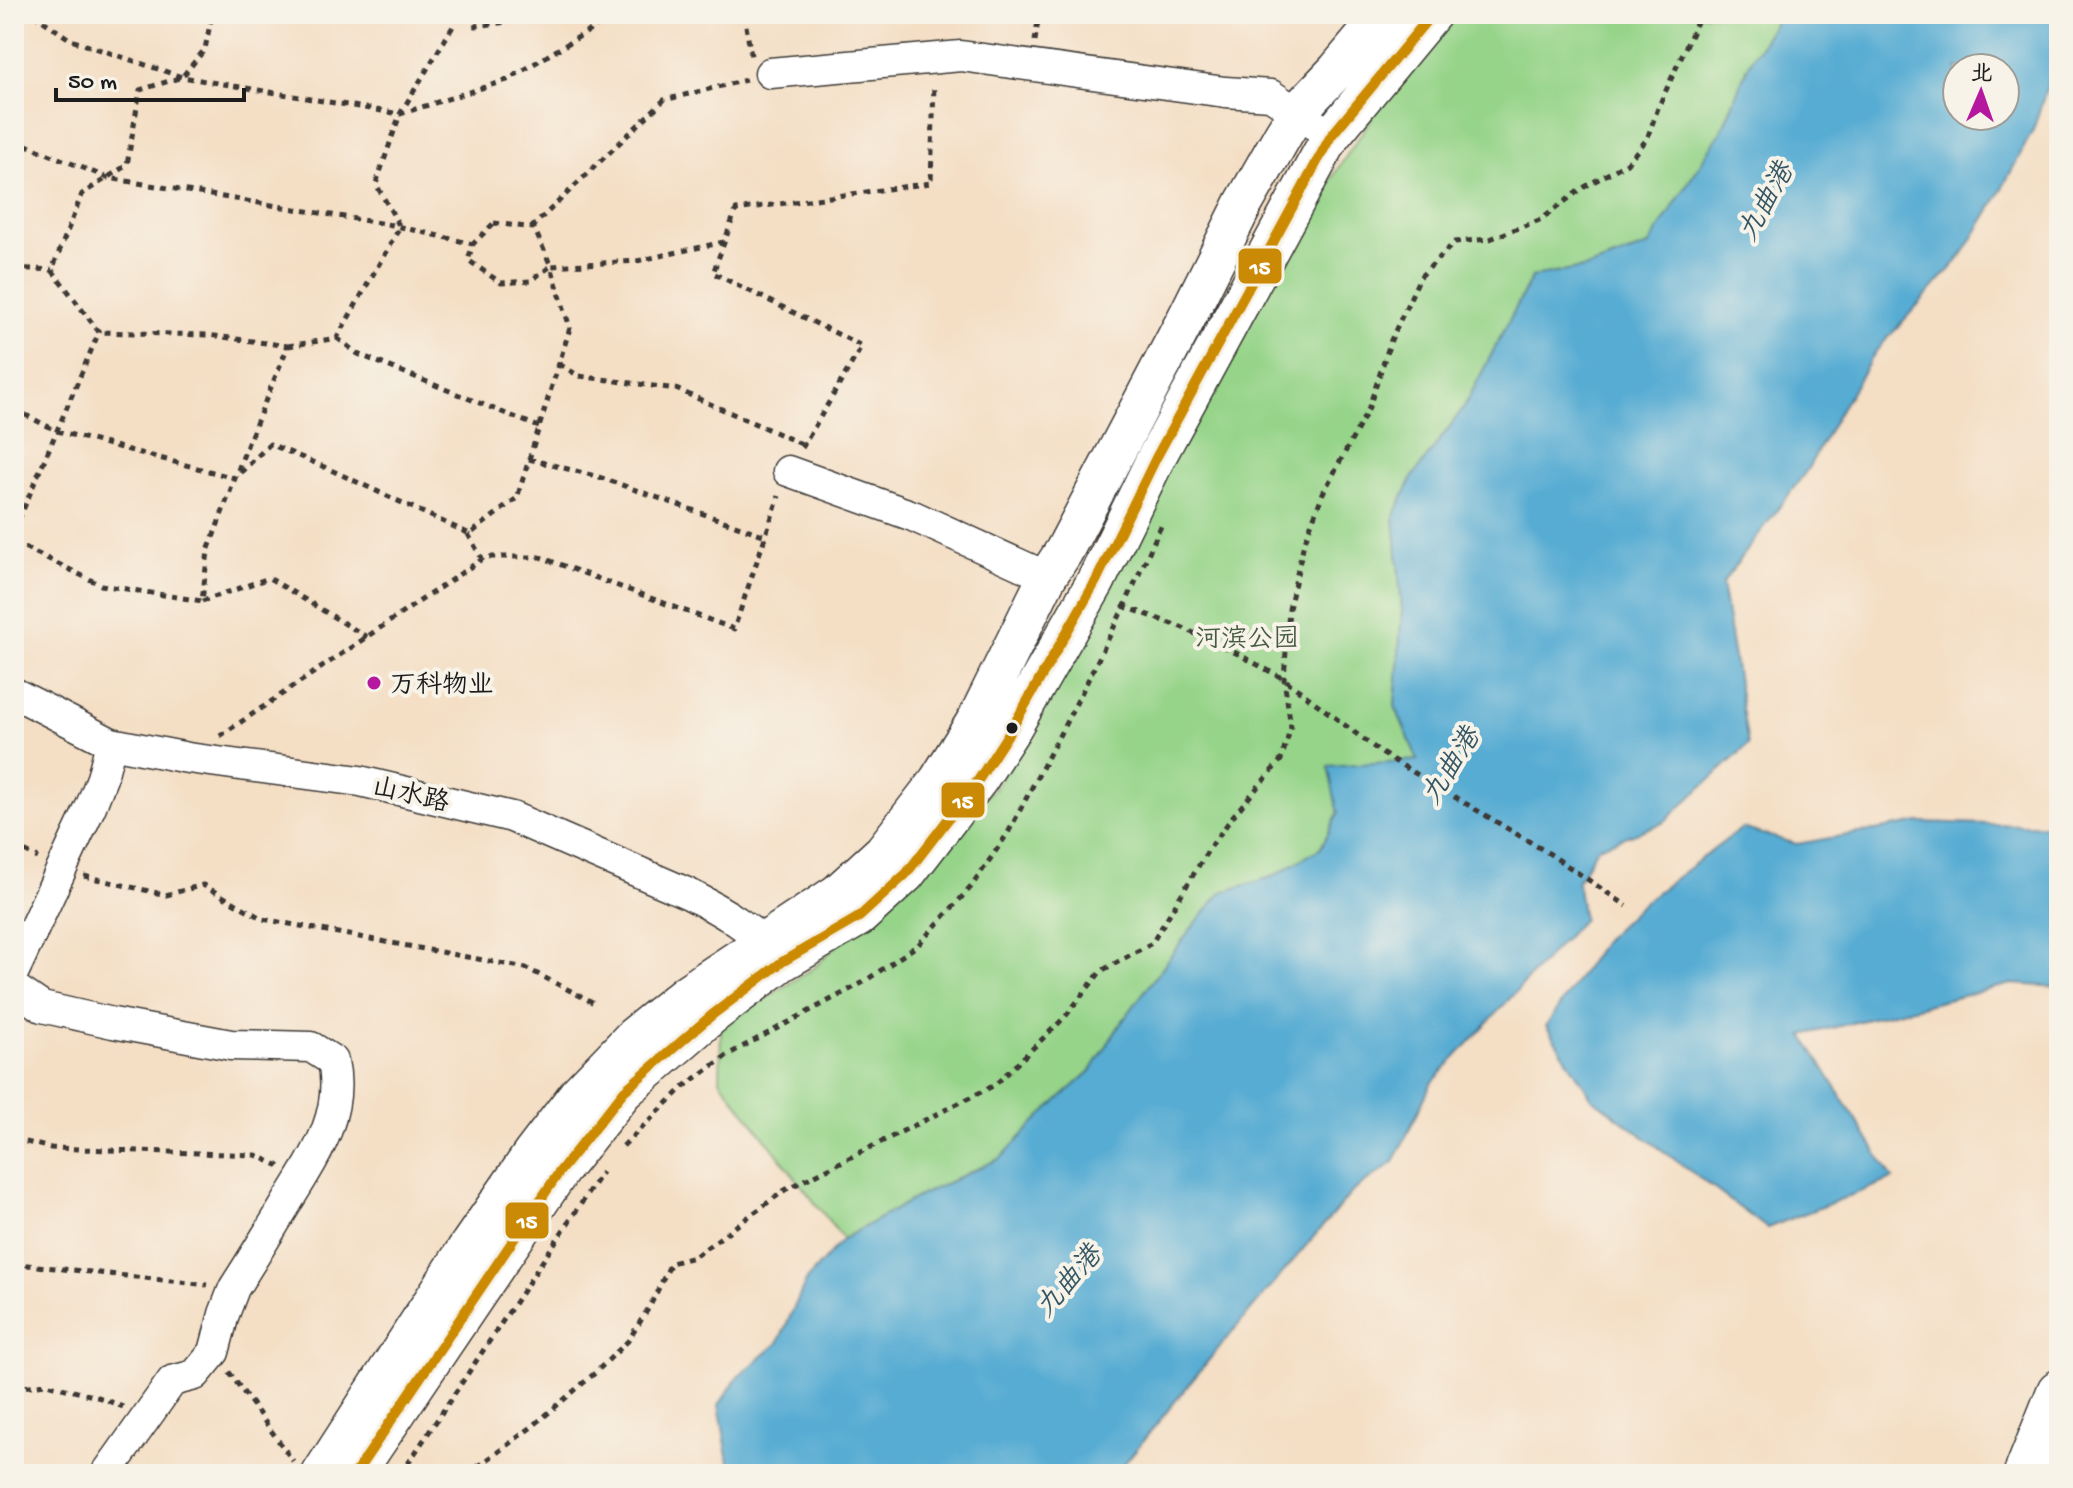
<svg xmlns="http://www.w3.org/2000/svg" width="2073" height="1488" font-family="'Gochi Hand','LXGW WenKai TC',sans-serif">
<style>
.green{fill:#96d489;stroke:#597852;stroke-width:2}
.water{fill:#57acd3;stroke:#3a6478;stroke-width:2;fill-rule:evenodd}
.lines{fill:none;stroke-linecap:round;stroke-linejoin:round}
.minor-casing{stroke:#3c3935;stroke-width:33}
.tertiary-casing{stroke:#3c3935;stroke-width:41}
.primary-casing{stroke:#3c3935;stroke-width:47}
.path{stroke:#3c3935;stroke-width:5;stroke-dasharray:6 6;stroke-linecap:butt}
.minor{stroke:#fff;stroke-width:30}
.tertiary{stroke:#fff;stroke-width:38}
.primary{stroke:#fff;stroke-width:44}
.bus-1-casing{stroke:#f7f3e8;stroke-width:16}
.bus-1{stroke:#cb8a06;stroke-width:10}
.poi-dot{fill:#b5179e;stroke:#f7f3e8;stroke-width:3}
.bus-dot{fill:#1c1c1c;stroke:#f7f3e8;stroke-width:3}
.labels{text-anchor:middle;stroke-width:8;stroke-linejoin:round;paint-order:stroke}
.park-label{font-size:26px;fill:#475c42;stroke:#f7f3e8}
.poi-label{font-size:26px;fill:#1c1c1c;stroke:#f7f3e8;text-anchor:start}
.street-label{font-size:26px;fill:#1c1c1c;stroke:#f7f3e8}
.water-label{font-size:28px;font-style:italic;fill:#345665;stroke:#f7f3e8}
.line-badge{stroke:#f7f3e8;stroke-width:3}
.badge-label{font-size:22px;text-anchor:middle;font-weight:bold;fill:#fff}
</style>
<rect width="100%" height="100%" fill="#f7f3e8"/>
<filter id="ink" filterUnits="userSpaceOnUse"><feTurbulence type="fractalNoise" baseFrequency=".0125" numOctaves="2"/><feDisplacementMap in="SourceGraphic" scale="16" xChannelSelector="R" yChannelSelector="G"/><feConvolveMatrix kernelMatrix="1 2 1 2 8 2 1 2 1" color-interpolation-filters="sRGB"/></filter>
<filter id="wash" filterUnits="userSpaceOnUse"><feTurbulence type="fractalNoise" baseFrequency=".006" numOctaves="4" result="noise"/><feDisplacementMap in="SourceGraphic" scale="32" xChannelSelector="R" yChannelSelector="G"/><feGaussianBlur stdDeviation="1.8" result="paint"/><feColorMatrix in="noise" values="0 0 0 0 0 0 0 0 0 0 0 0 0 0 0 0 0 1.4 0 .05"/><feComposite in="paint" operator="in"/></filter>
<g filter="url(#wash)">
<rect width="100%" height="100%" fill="#f4dec4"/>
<!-- green -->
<path class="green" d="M1449,14H1780L1748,66L1722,130L1648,246L1590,267L1532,277L1464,407L1412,478L1394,517L1402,610L1395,706L1418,760L1338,813L1321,848L1272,877L1222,892L1190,930L1119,1026L1091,1071L1048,1109L1001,1158L919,1196L843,1239L720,1080L721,1027L815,967L998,784L1246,307L1420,45Z"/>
<!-- water -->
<path class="water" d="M1780,14H2059V49L2033,130L1997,198L1961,257L1876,351L1839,412L1807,470L1722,584L1748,745L1663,823L1598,847L1577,881L1583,919L1431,1084L1394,1162L1352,1192L1221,1345L1116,1474H731L719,1405L738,1377L778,1343L807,1279L843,1239L919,1196L1001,1158L1048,1109L1091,1071L1119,1026L1190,930L1222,892L1272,877L1321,848L1338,813L1328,766L1418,760L1395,706L1402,610L1394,517L1412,478L1464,407L1532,277L1590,267L1648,246L1722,130L1748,66ZM1957,68H2005V116H1957Z
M1920,822L2059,826V987L2011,984L1803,1035L1893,1179L1767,1228L1592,1098L1546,1026L1605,939L1644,902L1742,828L1797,844Z"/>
</g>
<g filter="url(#ink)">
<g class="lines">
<defs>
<path id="minor" d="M770,73L961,56L1225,92L1271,95L1331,136
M788,471L913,516L1047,577
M14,693L111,743L188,758L360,781L512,817L689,894C720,910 754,929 777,956
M14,971L91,806L102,778L111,743
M14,988L42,1007L113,1023L231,1045L311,1047L333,1061C345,1116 313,1159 286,1204C269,1232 252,1260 234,1288L224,1314L214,1352L195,1375L172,1381L106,1474"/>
<path id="tertiary" d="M321,1474L465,1251L532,1154L578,1094L634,1036L687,993L838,893L883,852L938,781L977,719L1047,577L1064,551L1187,317L1244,203L1284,133L1297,112L1337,70L1384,14
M355,1474L560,1171L624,1091L712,1015L782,962L859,917L906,874L979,779L1012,728L1096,581L1156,458L1331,136L1432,14"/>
<path id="primary" d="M2026,1474L2059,1392"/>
</defs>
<!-- minor casing -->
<use href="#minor" class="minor-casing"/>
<!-- tertiary casing -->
<use href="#tertiary" class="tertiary-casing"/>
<!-- primary casing -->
<use href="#primary" class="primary-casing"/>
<!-- path -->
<path class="path" d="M33,14L71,40L182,77L400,114L452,28L458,14
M468,14L476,26L569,14
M744,14L751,56
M1035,41L1039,14
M14,140L108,178L392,225L473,244
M494,223L534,228L551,266L530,281L501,283L468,260L473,244Z
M531,228L664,100L746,80
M14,268L52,270
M337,338L358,354L539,427
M288,346L337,338L400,227L376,184L400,114L507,80L617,14
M559,364L579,376L676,389L804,445
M14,409L57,431L235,478L270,444L322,466L470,534L517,498L570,328L551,266L637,261L724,242
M802,448L862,346L713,273L736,210L931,183L934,84
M529,459L599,477L766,536
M14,531L99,332L52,270L82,194L127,165L140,90L182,77L205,49L212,14
M468,534L482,559
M14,542L101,585L202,601L208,551L248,443L288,346L208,335L99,332
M202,601L269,578L367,637
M1123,606L1181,627L1236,653L1284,679L1383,754L1550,854L1627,906
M220,736L485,557H540L734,629L779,496
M14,846L38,858
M84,876L166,895L203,885L263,919L526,968L596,1004
M14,1139L51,1148L256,1155L280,1166
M623,1146L685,1086L729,1054L862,983L918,945L971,887L1008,833L1082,692L1124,607L1161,526
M14,1266L19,1264L207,1285
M229,1372L293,1461
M14,1388L46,1384L101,1398L123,1407
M401,1474L602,1172
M468,1474L533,1426L595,1373L628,1341L650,1306L671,1263L694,1257L785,1190L995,1085L1065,1017L1101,971L1152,943L1207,852L1233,816L1281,760L1291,727L1284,679L1289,609L1304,543L1323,493L1368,410L1391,340L1420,277L1455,242L1490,239L1542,219L1581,189L1627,163L1647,139L1658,108L1696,24L1703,14"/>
<!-- minor -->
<use href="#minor" class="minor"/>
<!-- tertiary -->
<use href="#tertiary" class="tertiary"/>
<!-- primary -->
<use href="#primary" class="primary"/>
<defs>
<path id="bus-1" d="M355,1474L560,1171L624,1091L712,1015L782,962L859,917L906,874L979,779L1012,728L1096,581L1156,458L1331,136L1432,14"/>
</defs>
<!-- bus-1 casing -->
<use href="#bus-1" class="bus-1-casing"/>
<!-- bus-1 -->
<use href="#bus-1" class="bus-1"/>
</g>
</g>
<!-- markers -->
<circle class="poi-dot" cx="374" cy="683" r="8"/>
<circle class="bus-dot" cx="1012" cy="728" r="7"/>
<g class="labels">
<!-- park labels -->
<g class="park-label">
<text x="1247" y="646">河滨公园</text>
</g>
<!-- poi labels -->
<g class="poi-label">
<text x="390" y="692">万科物业</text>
</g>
<!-- street labels -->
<g class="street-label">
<text transform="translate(411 793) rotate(13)" y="9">山水路</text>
</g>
<!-- water labels -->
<g class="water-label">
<text transform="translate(1764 201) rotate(-61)" y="10">九曲港</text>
<text transform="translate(1449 765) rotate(-58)" y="10">九曲港</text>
<text transform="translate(1067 1280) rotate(-49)" y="10">九曲港</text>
</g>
</g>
<g class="line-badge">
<rect x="1237" y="247" width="46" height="38" rx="8" fill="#cb8a06"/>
<rect x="940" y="781" width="46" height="38" rx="8" fill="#cb8a06"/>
<rect x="504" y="1201" width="46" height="39" rx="8" fill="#cb8a06"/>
</g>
<g class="badge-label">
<text x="1260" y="274">15</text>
<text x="963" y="808">15</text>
<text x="527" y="1228">15</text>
</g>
<!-- margin -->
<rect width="2073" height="1488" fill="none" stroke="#f7f3e8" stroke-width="48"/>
<!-- north arrow -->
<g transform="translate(1981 92) rotate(2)"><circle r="38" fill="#f7f3e8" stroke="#9f9d96" stroke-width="2"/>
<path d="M0-6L14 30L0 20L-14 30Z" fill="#b5179e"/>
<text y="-12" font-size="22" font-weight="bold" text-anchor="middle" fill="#1c1c1c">北</text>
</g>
<!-- scale -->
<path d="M56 88v12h188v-12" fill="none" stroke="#1c1c1c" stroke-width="4"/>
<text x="68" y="88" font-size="24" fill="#1c1c1c" stroke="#f7f3e8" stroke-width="6" paint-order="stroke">50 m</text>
</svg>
